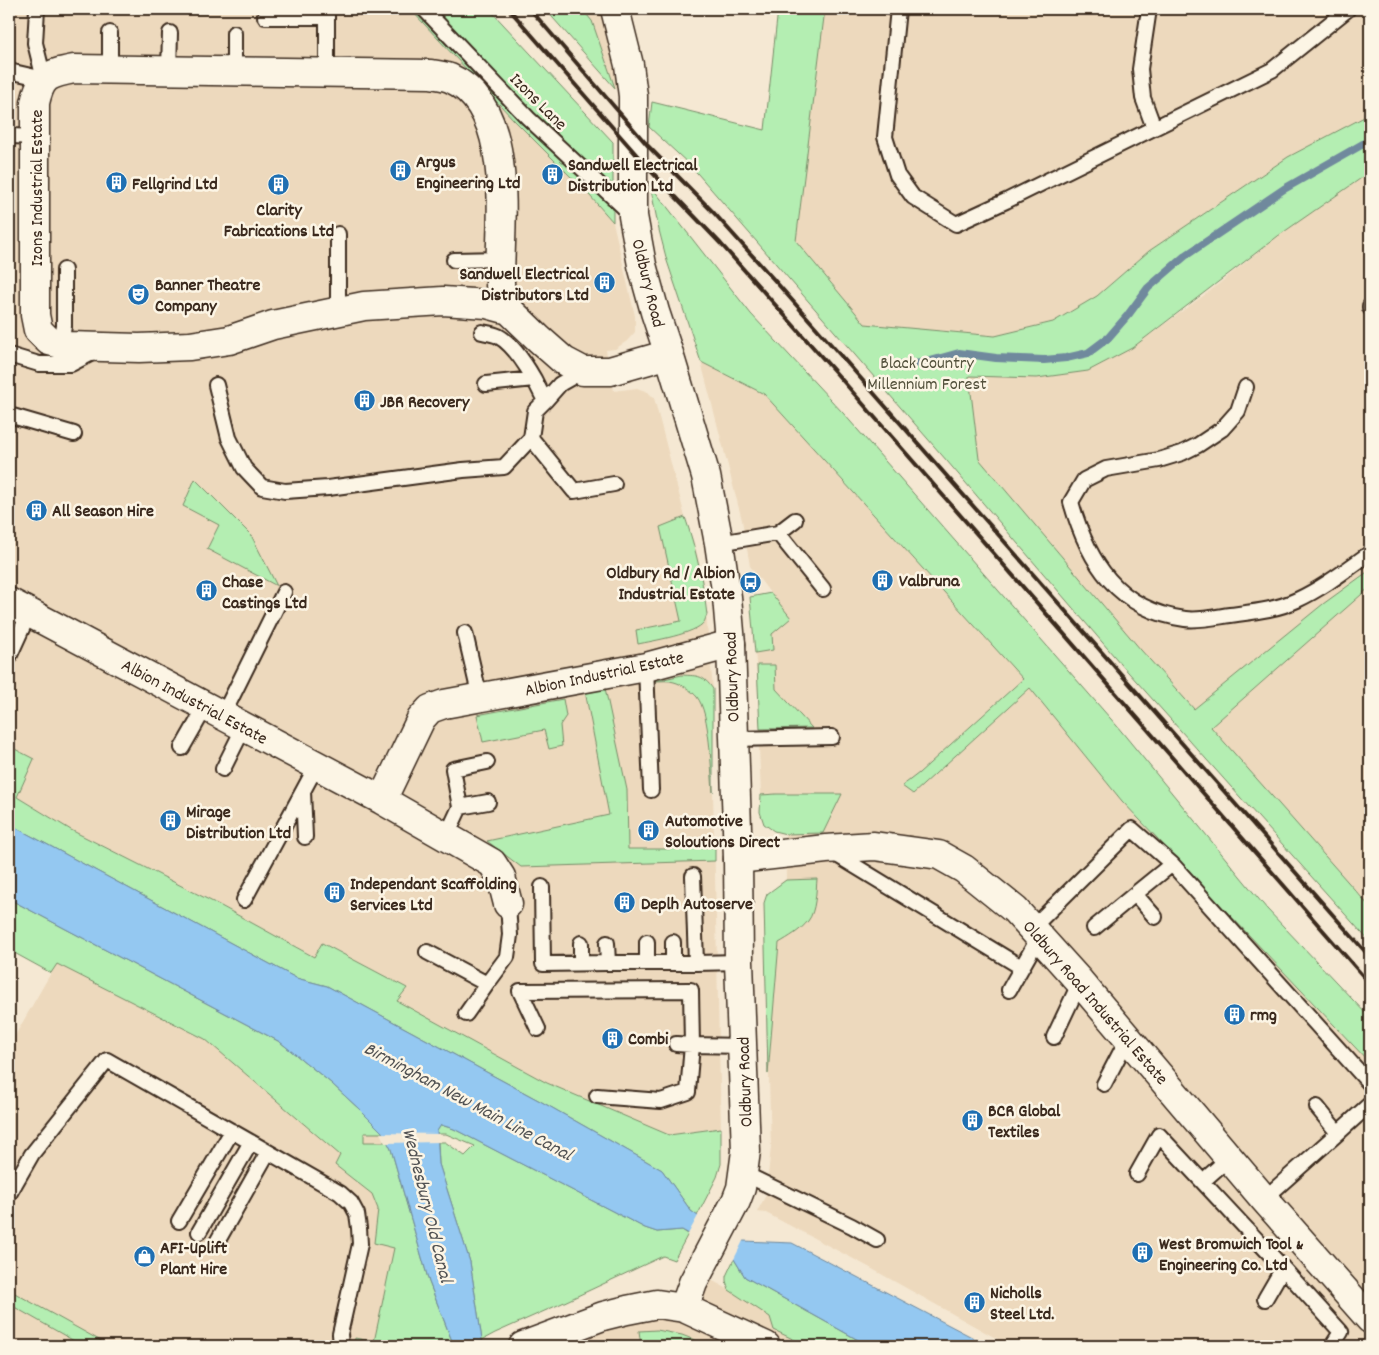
<svg xmlns="http://www.w3.org/2000/svg" width="1379" height="1355" font-family="Dekko,sans-serif">
<style>
.built{fill:#edd9bd}
.green{fill:#b4eeb2;stroke:#788c68}
.water{fill:#94c8f1;stroke:#70899d}
.pier{fill:#f5e8d3}
.lines{fill:none;stroke-linecap:round;stroke-linejoin:round}
.stream{stroke:#70899d;stroke-width:8}
.lane-casing{stroke:#3b2a1e;stroke-width:18}
.street-casing{stroke:#3b2a1e;stroke-width:31}
.secondary-casing{stroke:#3b2a1e;stroke-width:31}
.lane{stroke:#fcf5e5;stroke-width:14}
.street{stroke:#fcf5e5;stroke-width:28}
.secondary{stroke:#fcf5e5;stroke-width:28}
.rail{stroke:#3b2a1e;stroke-width:4}
.labels{text-anchor:middle;stroke-width:5;stroke-linejoin:round;paint-order:stroke}
.street-label{font-size:18px;fill:#3b2a1e;stroke:#fcf5e5}
.poi-label{font-size:18px;font-weight:bold;fill:#3b2a1e;stroke:#fcf5e5;text-anchor:start}
.park-label{font-size:18px;fill:#53513c;stroke:#fcf5e5}
.water-label{font-size:19px;font-style:italic;fill:#515253;stroke:#fcf5e5}
</style>
<rect width="100%" height="100%" fill="#f5e8d3"/>
<filter id="ink" filterUnits="userSpaceOnUse"><feTurbulence type="fractalNoise" baseFrequency=".02" numOctaves="2"/><feDisplacementMap in="SourceGraphic" scale="10" xChannelSelector="R" yChannelSelector="G"/><feConvolveMatrix kernelMatrix="1 2 1 2 8 2 1 2 1" color-interpolation-filters="sRGB"/></filter>
<g filter="url(#ink)">
<!-- built -->
<path class="built" d="M9,9H410L514,120L590,196L613,222L635,316V332L627,341L615,349L606,350L614,391L637,388L648,392L654,398L685,517L694,543L701,570L705,602L713,689V792L721,1128L669,1135L547,1083L397,1001L407,988L323,943L315,957L221,906L71,830L9,792Z
M582,9H615L633,109L615,88L592,21Z
M825,9H1370V114L1288,157L1149,251L1097,296L1053,322L995,336L865,324L796,241Z
M1370,172V907L1141,650L979,459L968,375L1037,378L1088,371L1132,348L1211,290L1278,236Z
M701,362L764,394L1023,679L1122,801L1370,1063V1346H1010L865,1265L766,1213L757,1212L766,1195L771,1147L764,903L767,894L786,879L785,834L774,831L764,824L760,812L761,795L759,747L760,729L757,674L750,597L770,593L750,566L742,520Z
M91,903L394,1063L466,1346H9V1046Z
M698,1273L728,1289L726,1281V1276L925,1346H523L671,1306Z"/>
<!-- green -->
<path class="green" d="M410,9H489L613,142V222L590,196L514,120Z
M545,9H582L592,21L615,88Z
M778,9H825L796,241L865,324L995,336L1053,322L1097,296L1149,251L1288,157L1370,114V172L1278,236L1132,348L1088,371L1037,378L969,376L979,459L1141,650L1194,709L1323,604L1370,570V587L1211,727L1370,907V942L1120,663L947,461L691,166L649,127L652,102L765,130Z
M650,185L751,314L843,413L1117,726L1267,909L1370,1018V1063L1122,801L1030,688L913,794L902,786L919,773L1023,679L764,394L701,362L667,261L659,230Z
M195,479L251,535L277,586L207,549L219,525L183,506Z
M685,517C696,549 703,581 707,615C706,616 705,621 704,622C696,634 652,641 638,644L636,630L681,621L660,527Z
M771,593L791,618L772,634L773,650L755,653L750,597Z
M757,665H775L776,689L812,728L760,729Z
M682,675C699,676 703,675 713,689V792C711,769 710,713 697,697C692,691 682,684 674,682C669,680 661,681 655,681Z
M605,688L627,790L628,849H670L715,847V861L521,867L487,841L609,815L585,691Z
M563,699L566,716L560,725L562,746L549,749L544,730L483,742L477,715Z
M9,746L34,759L17,797L71,830L221,906L314,957L322,943L407,988L397,1001L547,1083L669,1135L721,1128V1164L717,1177L697,1216L691,1211L662,1170L540,1101L327,986L296,978L9,824Z
M776,794H842L823,833L786,834L774,831L764,824L760,812L761,795Z
M817,879C816,891 816,911 808,921C800,931 789,937 779,943L768,1074L764,903L767,894L786,880Z
M9,899L280,1042L331,1083L358,1108L383,1133H364V1142H388L391,1149L429,1282L454,1346H354L355,1338L374,1342L394,1248L374,1243L378,1209L372,1194L335,1165L340,1155L205,1039L57,964L51,973L9,950Z
M441,1125L454,1129L645,1228L657,1232L682,1230L688,1234L674,1260L663,1256L558,1305L495,1333L482,1340L470,1262L439,1164L438,1142H445L465,1156L475,1146L446,1134H437V1131Z
M734,1259L745,1277L869,1346H807L774,1330L770,1317L729,1290L726,1281V1276Z
M9,1289L11,1291L110,1346H83L9,1304Z
M657,1330L682,1335L710,1346H641L639,1331Z"/>
<!-- water -->
<path class="water" d="M9,824L296,978L327,986L540,1101L662,1170L691,1211L698,1216L743,1241L792,1243L989,1346H869L745,1277L734,1259L682,1230L657,1232L645,1228L454,1129L441,1125L437,1131L439,1164L470,1262L483,1346H454L429,1282L391,1149L382,1132L358,1108L331,1083L280,1042L9,899Z"/>
<!-- pier -->
<path class="pier" d="M380,1133L440,1134L441,1142L385,1143Z
M699,1214L744,1239L733,1261L687,1236Z"/>
<g class="lines">
<!-- stream -->
<path class="stream" d="M886,366L923,363L959,353L996,358L1044,360L1066,358L1088,353L1108,338L1128,315L1148,288L1185,256L1284,189L1370,140"/>
<defs>
<path id="lane" d="M424,9L528,118L632,215
M898,9L885,137L897,175L913,197L956,224L1006,201L1154,128
M1149,9L1140,69L1143,98L1154,128L1272,70L1348,9
M265,17H327V9
M327,17V73
M110,33V70
M234,33V71
M169,70L170,33
M9,71L44,79L35,43L37,9
M11,136L35,137
M338,234V312
M454,260L501,259
M1370,306V308
M482,332C487,333 494,334 498,336C513,344 526,365 534,379
M61,344L64,326V270
M9,355L39,364H71L94,352
M216,385L229,438L244,468L262,487L285,491L328,488L463,470L504,467L531,438L535,411L545,401L534,379L486,384
M1246,387L1238,411L1222,429L1198,445L1182,453L1159,460L1106,469L1084,480L1071,502C1088,562 1118,610 1185,619C1199,621 1216,617 1230,615C1252,612 1276,610 1297,600C1323,588 1346,570 1370,553
M545,401L560,384L583,371
M9,415L74,434
M531,438L574,491L614,484
M795,520L778,533L823,589
M719,543L778,533
M465,633L480,698
M9,657L29,613
M646,667L651,790
M223,715L284,592
M733,739L832,737
M182,748L206,706
M487,762L453,769L460,807L488,802
M223,769L244,727
M303,791L317,765
M446,837L460,807
M832,852L1021,967
M1172,864L1370,1084
M542,887L543,964L608,963L607,943
M244,900L303,791L305,837
M1094,928L1135,894
M1031,929L1132,829L1172,864L1135,894L1155,917
M581,943V963
M427,952L487,984L466,1014
M608,963H647V942
M647,963H673V942
M673,963H696L693,876
M696,963L739,962
M487,984L507,957L510,935L508,904
M1009,990L1039,937
M538,1029L520,991L691,990L692,1045L676,1044
M1054,1037L1080,982
M1104,1084L1128,1038
M597,1096L661,1101L688,1092L692,1045L743,1046
M1317,1107L1338,1133L1370,1104
M743,1173L852,1226L877,1240
M1137,1174L1159,1135L1283,1268
M1203,1181L1229,1158
M9,1194L32,1154L107,1060L340,1193L351,1203L357,1214L359,1228L360,1244L340,1334L341,1346
M1264,1199L1338,1133
M179,1221L232,1131
M199,1232L251,1142
M217,1242L268,1152
M1265,1299L1283,1268L1341,1332L1332,1346"/>
<path id="street" d="M502,307C501,299 500,290 500,281C500,222 516,107 450,78C444,76 437,75 431,74L74,69C48,74 41,76 35,103V315L38,330L49,341L68,346L139,348L190,346L229,340L273,325L364,306L443,301L487,304L509,310L539,339L564,361L583,371H610L669,354
M9,602L382,800L492,863L501,877L508,904
M382,800L421,719L430,709L444,704L646,667L731,644
M738,859L826,849L874,846L939,855L964,869L1015,910L1080,982L1264,1199L1370,1319
M523,1346L603,1316L627,1310L657,1304L684,1308"/>
<path id="secondary" d="M615,9L629,65L633,96V216L642,265L655,312L669,354L706,476L719,543L727,597L731,644L738,859L739,962L746,1151L741,1188L736,1201L693,1283L684,1308L766,1346"/>
</defs>
<!-- lane casing -->
<use href="#lane" class="lane-casing"/>
<!-- street casing -->
<use href="#street" class="street-casing"/>
<!-- secondary casing -->
<use href="#secondary" class="secondary-casing"/>
<!-- lane -->
<use href="#lane" class="lane"/>
<!-- street -->
<use href="#street" class="street"/>
<!-- secondary -->
<use href="#secondary" class="secondary"/>
<!-- rail -->
<path class="rail" d="M509,9L649,169L721,244L836,373L1370,984
M530,9L649,147L714,213L776,282L1370,957"/>
</g>
</g>
<!-- icons -->
<defs>
<symbol id="building-disc" viewBox="-11 -11 22 22"><circle r="9.5" fill="#1f6fb2" stroke="#fcf5e5"/><path d="M-4-6H4V6H1V3H-1V6H-4ZM-2.5-4.3h1.7v1.8h-1.7ZM.8-4.3h1.7v1.8H.8ZM-2.5-1h1.7V.8h-1.7ZM.8-1h1.7V.8H.8Z" fill="#fff"/></symbol>
<symbol id="theatre-disc" viewBox="-11 -11 22 22"><circle r="9.5" fill="#1f6fb2" stroke="#fcf5e5"/><path d="M-5-5.5Q0-4 5-5.5V0Q5 5 0 6Q-5 5-5 0ZM-3.3-2.5H-1v1.5H-3.3ZM1-2.5H3.3v1.5H1ZM-2.8 1Q0 5.5 2.8 1Z" fill="#fff"/></symbol>
<symbol id="bus-disc" viewBox="-11 -11 22 22"><circle r="9.5" fill="#1f6fb2" stroke="#fcf5e5"/><path d="M-5-6H5V4H4V6H2V4H-2V6H-4V4H-5ZM-3.5-4V0h7V-4ZM-3.5 1.2v1.5H-2V1.2ZM2 1.2v1.5H3.5V1.2Z" fill="#fff"/></symbol>
<symbol id="shop-disc" viewBox="-11 -11 22 22"><circle r="9.5" fill="#1f6fb2" stroke="#fcf5e5"/><path d="M-5-2.5h2.3a2.7 3.5 0 0 1 5.4 0H5L5.5 6h-11ZM-1.5-2.5h3a1.5 2.3 0 0 0-3 0Z" fill="#fff"/></symbol>
</defs>
<g fill-rule="evenodd">
<use href="#building-disc" x="388" y="158" width="25" height="25"/>
<use href="#building-disc" x="540" y="162" width="25" height="25"/>
<use href="#building-disc" x="104" y="170" width="25" height="25"/>
<use href="#building-disc" x="266" y="172" width="25" height="25"/>
<use href="#building-disc" x="592" y="270" width="25" height="25"/>
<use href="#theatre-disc" x="126" y="282" width="25" height="25"/>
<use href="#building-disc" x="352" y="388" width="25" height="25"/>
<use href="#building-disc" x="24" y="498" width="25" height="25"/>
<use href="#building-disc" x="870" y="568" width="25" height="25"/>
<use href="#bus-disc" x="738" y="570" width="25" height="25"/>
<use href="#building-disc" x="194" y="578" width="25" height="25"/>
<use href="#building-disc" x="158" y="808" width="25" height="25"/>
<use href="#building-disc" x="636" y="818" width="25" height="25"/>
<use href="#building-disc" x="322" y="880" width="25" height="25"/>
<use href="#building-disc" x="612" y="890" width="25" height="25"/>
<use href="#building-disc" x="1222" y="1002" width="25" height="25"/>
<use href="#building-disc" x="600" y="1026" width="25" height="25"/>
<use href="#building-disc" x="960" y="1108" width="25" height="25"/>
<use href="#building-disc" x="1130" y="1240" width="25" height="25"/>
<use href="#shop-disc" x="132" y="1244" width="25" height="25"/>
<use href="#building-disc" x="962" y="1290" width="25" height="25"/>
</g>
<g class="labels">
<!-- street labels -->
<g class="street-label">
<text transform="translate(539 101) rotate(45)" y="6">Izons Lane</text>
<text transform="translate(36 188) rotate(-90)" y="6">Izons Industrial Estate</text>
<text transform="translate(649 283) rotate(76)" y="6">Oldbury Road</text>
<text transform="translate(604 673) rotate(-12)" y="6">Albion Industrial Estate</text>
<text transform="translate(731 677) rotate(-92)" y="6">Oldbury Road</text>
<text transform="translate(195 701) rotate(28)" y="6">Albion Industrial Estate</text>
<text transform="translate(1096 1002) rotate(49)" y="6">Oldbury Road Industrial Estate</text>
<text transform="translate(744 1082) rotate(-92)" y="6">Oldbury Road</text>
</g>
<!-- poi labels -->
<g class="poi-label">
<text x="416" y="167">Argus<tspan x="416" dy="21">Engineering Ltd</tspan></text>
<text x="568" y="170">Sandwell Electrical<tspan x="568" dy="21">Distribution Ltd</tspan></text>
<text x="132" y="189">Fellgrind Ltd</text>
<text x="279" y="215" text-anchor="middle">Clarity<tspan x="279" dy="21">Fabrications Ltd</tspan></text>
<text x="589" y="279" text-anchor="end">Sandwell Electrical<tspan x="589" dy="21">Distributors Ltd</tspan></text>
<text x="155" y="290">Banner Theatre<tspan x="155" dy="21">Company</tspan></text>
<text x="380" y="407">JBR Recovery</text>
<text x="52" y="516">All Season Hire</text>
<text x="735" y="578" text-anchor="end">Oldbury Rd / Albion<tspan x="735" dy="21">Industrial Estate</tspan></text>
<text x="899" y="586">Valbruna</text>
<text x="222" y="587">Chase<tspan x="222" dy="21">Castings Ltd</tspan></text>
<text x="186" y="817">Mirage<tspan x="186" dy="21">Distribution Ltd</tspan></text>
<text x="665" y="826">Automotive<tspan x="665" dy="21">Soloutions Direct</tspan></text>
<text x="350" y="889">Independant Scaffolding<tspan x="350" dy="21">Services Ltd</tspan></text>
<text x="641" y="909">Deplh Autoserve</text>
<text x="1250" y="1020">rmg</text>
<text x="628" y="1044">Combi</text>
<text x="988" y="1116">BCR Global<tspan x="988" dy="21">Textiles</tspan></text>
<text x="1159" y="1249">West Bromwich Tool &amp;<tspan x="1159" dy="21">Engineering Co. Ltd</tspan></text>
<text x="160" y="1253">AFI-Uplift<tspan x="160" dy="21">Plant Hire</tspan></text>
<text x="990" y="1298">Nicholls<tspan x="990" dy="21">Steel Ltd.</tspan></text>
</g>
<!-- park labels -->
<g class="park-label">
<text x="927" y="368">Black Country<tspan x="927" dy="21">Millennium Forest</tspan></text>
</g>
<!-- water labels -->
<g class="water-label">
<text transform="translate(469 1100) rotate(28)" y="7">Birmingham New Main Line Canal</text>
<text transform="translate(429 1205) rotate(76)" y="7">Wednesbury Old Canal</text>
</g>
</g>
<!-- margin -->
<rect width="1379" height="1355" fill="none" stroke="#fcf5e5" stroke-width="30"/>
<rect x="15" y="15" width="1349" height="1325" fill="none" stroke="#3b2a1e" stroke-width="2" filter="url(#ink)"/>
</svg>
